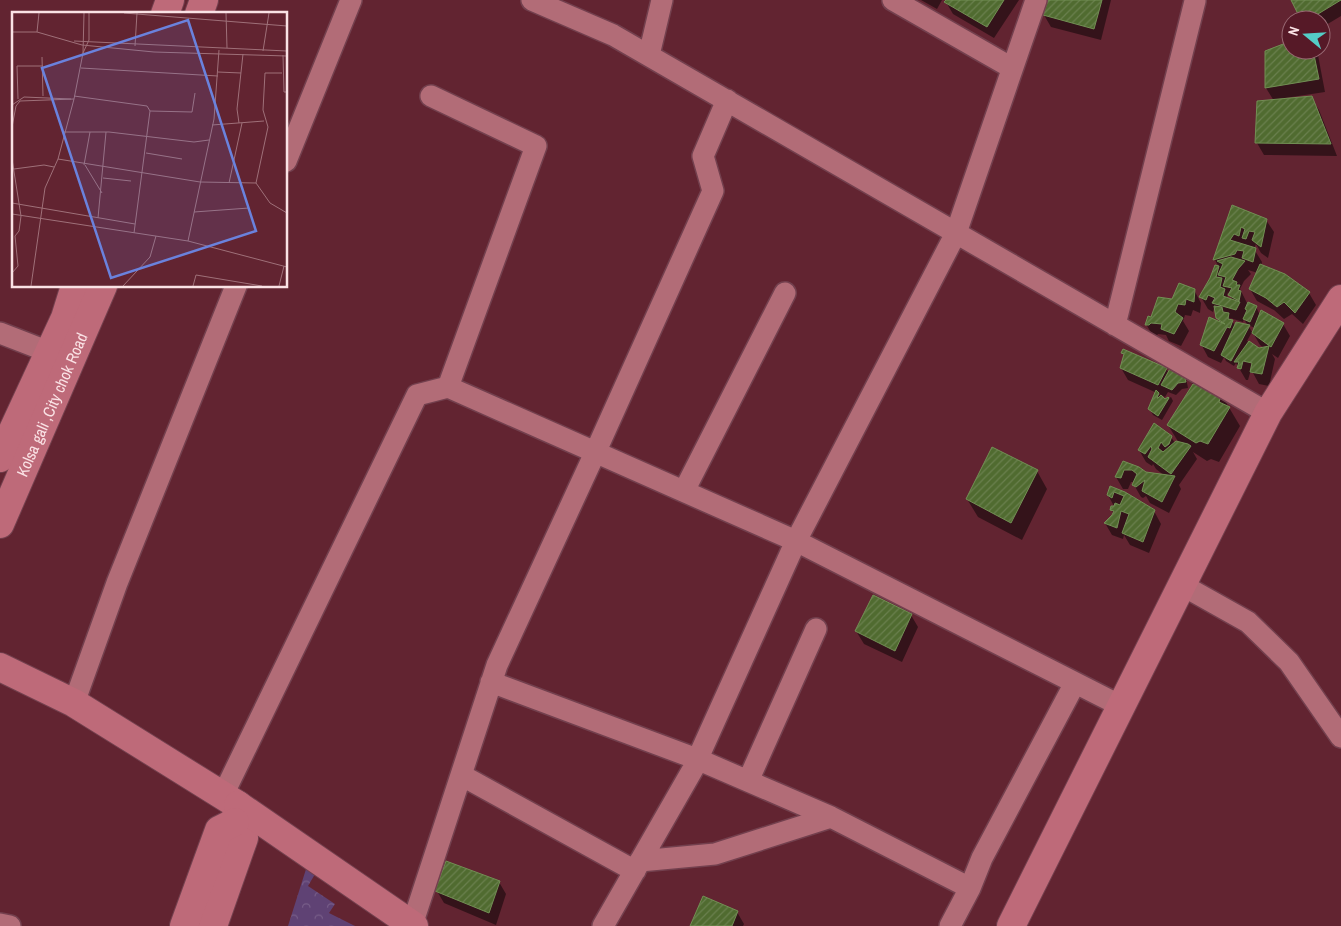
<svg xmlns="http://www.w3.org/2000/svg" width="1341" height="926" font-family="'Archivo Narrow',sans-serif">
<style>
.park{fill:url(#park-crowns)}
.shadow{fill:#0007;fill-rule:evenodd}
.building{fill:url(#building-hatch);stroke:#728f54}
.lines{fill:none;stroke-linecap:round;stroke-linejoin:round}
.street-casing{stroke:#73404e;stroke-width:24}
.secondary-casing{stroke:#73404e;stroke-width:30}
.street{stroke:#b26c77;stroke-width:21}
.secondary{stroke:#be6a79;stroke-width:28}
.labels{text-anchor:middle;stroke-width:4.5;stroke-linejoin:round;paint-order:stroke}
.street-label{font-size:16px;fill:#fae2e5;stroke:#561927}
.inset-road{fill:none;stroke:#9f7079;stroke-width:1}
.view{fill:#6a82dd;fill-opacity:0.15;stroke:#6a82dd;stroke-width:2.5}
.inset-edge{fill:none;stroke:#fae2e5;stroke-width:2.5}
</style>
<defs>
<pattern id="park-crowns" width="20" height="18" patternUnits="userSpaceOnUse" patternTransform="scale(1.25)"><rect width="20" height="18" fill="#5f4274"/><path d="M2 6a3 3 0 1 1 6 0M12 15a3 3 0 1 1 6 0" fill="none" stroke="#775d88"/></pattern>
<pattern id="building-hatch" width="6" height="6" patternUnits="userSpaceOnUse" patternTransform="scale(1.25)"><rect width="6" height="6" fill="#506b30"/><path d="M-1 1l2-2M0 6l6-6M5 7l2-2" fill="none" stroke="#6a804e"/></pattern>
</defs>
<rect width="100%" height="100%" fill="#622431"/>
<!-- park -->
<path class="park" d="M307,866L318,869L308,886L335,904L329,913L355,926H288Z"/>
<!-- shadow -->
<path class="shadow" d="M921,0H942L937,9Z
M947,0H1019L994,38L953,14L946,2Z
M1049,0H1111L1101,40L1051,27L1044,15Z
M1292,0H1341V16L1321,28V20H1303Z
M1291,42V50H1317L1325,92L1285,98L1286,100L1311,98L1319,110L1337,156L1264,155L1257,143L1274,101L1266,88Z
M1233,207L1266,220L1274,232L1268,258L1261,253L1256,244L1254,249L1262,262L1261,266L1309,293L1316,305L1303,324L1292,314L1284,319L1274,310L1257,301L1250,289L1258,273L1248,270L1251,274L1244,281L1240,289L1247,303L1256,307L1260,315L1283,324L1290,336L1278,358L1272,354L1275,359L1269,386L1259,384L1253,373H1250L1248,380H1246L1236,363L1234,366L1226,361L1224,357L1221,363L1208,357L1201,344L1220,323L1217,318L1215,305L1213,312L1208,309L1201,297L1216,267H1219L1215,260ZM1228,292L1233,301L1229,299L1227,296ZM1230,318L1243,322L1244,319L1248,326L1236,327ZM1248,325L1255,328L1253,333L1260,345L1264,348L1259,349L1247,341L1252,332Z
M1194,290L1201,303L1200,313L1193,310L1191,316L1185,315L1183,321L1189,331L1181,346L1169,341L1166,335L1158,334L1156,337L1153,336L1146,324L1173,300Z
M1124,350L1166,369L1169,373L1172,366L1221,394L1240,426L1219,462L1211,459L1207,461L1193,452L1197,459L1179,485L1181,489L1169,513L1150,503L1146,496L1143,498L1141,497L1134,485L1135,482H1131L1128,489H1123L1116,477L1124,463L1146,473L1165,476L1156,469L1153,464L1152,466L1146,462L1139,450L1171,437L1175,443H1179L1168,425L1194,385L1186,378L1188,388L1182,389L1176,395L1168,392L1165,397L1158,393L1165,401L1171,397L1173,401L1162,420L1153,415L1150,409L1157,393L1128,380L1121,368L1125,357L1122,353Z
M1037,471L1047,489L1022,540L978,517L967,499Z
M1111,487L1154,511L1161,524L1149,553L1130,545L1124,535L1123,539L1112,535L1105,523L1114,514L1111,509L1115,508L1108,495Z
M911,615L918,627L902,662L864,644L856,631Z
M499,882L506,894L496,925L444,903L437,891Z
M737,912L744,924L743,926H692Z"/>
<!-- building -->
<path class="building" d="M946,0H1004L987,27L944,2Z
M1048,0H1102L1094,29L1043,15Z
M1291,0H1341L1308,20H1301Z
M1291,41V50H1313L1319,79L1265,88V51Z
M1312,96L1331,144L1255,143L1257,101Z
M1232,205L1267,219L1261,247L1252,240L1255,232L1249,231L1246,239L1242,238L1245,229L1241,227L1239,236L1234,234L1230,240L1256,248L1253,262L1242,258L1244,251L1237,250L1235,254L1213,260Z
M1231,257L1245,261L1238,269L1232,280L1237,282L1236,285H1240L1238,290L1241,291L1239,301L1228,295L1232,288L1223,286L1226,277L1218,275L1223,264L1217,261Z
M1260,264L1285,274L1310,292L1295,313L1284,302L1277,307L1266,298L1249,289Z
M1215,265L1219,266L1216,277L1222,278L1220,287L1225,289L1223,296L1240,302L1236,310L1212,303L1215,298L1208,295L1206,300L1199,297L1210,278Z
M1179,283L1195,289L1194,302L1186,299L1185,305L1178,304L1175,312L1183,318L1174,334L1161,329L1162,324L1151,323L1149,325H1145L1148,316L1151,317L1158,297L1172,299Z
M1248,302L1257,306L1250,322L1243,319L1247,310L1245,309Z
M1214,306L1222,307L1223,312L1229,313L1228,319L1233,320L1230,328L1227,327L1214,351L1200,345L1209,317L1225,324L1216,318Z
M1261,310L1284,323L1271,347L1252,333Z
M1236,322L1250,325L1231,361L1221,355Z
M1249,341L1259,348L1269,346L1262,374L1250,372L1252,363L1243,361L1241,369L1237,368L1239,362H1234Z
M1123,349L1167,368L1158,385L1120,368L1124,354L1121,353Z
M1172,365L1184,375L1186,382L1178,383L1172,390L1161,385Z
M1193,384L1205,386L1222,393L1219,402L1230,407L1208,444L1200,441L1196,443L1167,425Z
M1156,390L1159,393L1157,398H1158L1161,395L1165,399L1168,397L1169,398L1158,416L1148,409Z
M1154,423L1172,436L1169,444L1165,447L1161,442L1158,448L1163,452L1176,441L1188,444L1191,446L1171,474L1148,457L1152,449L1151,446L1145,454L1138,450Z
M992,447L1038,470L1011,523L966,499Z
M1123,461L1139,467L1146,472L1175,476L1162,502L1142,491L1145,480L1136,487L1132,485L1137,474L1132,470H1124L1121,478L1115,477Z
M1110,486L1125,492L1155,510L1143,542L1122,533L1129,514L1121,511L1117,528L1104,523L1112,515L1114,511L1110,510L1111,506H1114L1115,503L1120,505L1124,496L1114,492L1112,498L1107,495Z
M873,595L912,614L895,651L855,631Z
M446,861L500,881L489,913L435,891Z
M703,896L738,911L732,926H690Z"/>
<g class="lines">
<defs>
<path id="street" d="M532,0L613,35L1268,413
M893,0L1012,68
M649,55L662,0
M431,96L536,146L448,387
M286,161L351,0
M1115,325L1195,1
M0,333L49,352
M684,491L785,293
M1182,585L1248,622L1289,662L1341,737
M491,682L697,759L831,817L970,888
M74,703L117,583L236,286
M461,775L635,871
M748,781L816,629
M223,795L417,395L448,387L796,541L1121,706
M640,861L715,854L831,817
M0,924L10,926
M412,925L497,665L595,453L713,191L703,156L727,100
M603,926L693,769L796,541L956,233L1036,0
M950,926L970,888L982,858L1075,683"/>
<g id="secondary">
<path d="M165,14L170,0"/>
<path d="M199,14L204,0"/>
<path d="M0,458L65,318L75,286"/>
<path id="s1" d="M0,524L103,286"/>
<path d="M0,667L74,703L238,805L235,822L244,838L213,926"/>
<path d="M238,805L414,926"/>
<path d="M184,926L219,830L235,822"/>
<path d="M1011,926L1268,413L1341,299"/>
</g>
</defs>
<!-- street casing -->
<use href="#street" class="street-casing"/>
<!-- secondary casing -->
<use href="#secondary" class="secondary-casing"/>
<!-- street -->
<use href="#street" class="street"/>
<!-- secondary -->
<use href="#secondary" class="secondary"/>
</g>
<g class="labels">
<!-- street labels -->
<g class="street-label">
<text dy="6" stroke="none"><textPath href="#s1" startOffset="130">Kolsa gali ,City chok Road</textPath></text>
</g>
</g>
<!-- overview -->
<g transform="translate(12 12)">
<rect width="275" height="275" fill="#622431"/>
<path class="inset-road" d="M112,1L275,14M214,1L215,36M0,20H25L70,33L142,40L275,44M25,20L27,1M62,29L275,39M123,34L125,1M251,39L257,1M71,41L77,28V1M271,43L272,80H275M30,45L31,84M69,56L206,64M206,60L229,61M62,84L135,94L138,99L122,221M6,87L5,54H31M0,93L12,85L59,87M138,99L180,100L183,81M227,111L225,97L231,42M200,113L252,109M0,115L4,94L8,89L62,87L71,41L72,1M52,120H97L182,130L197,128M134,141L170,147M0,147L9,204L7,219L3,224L6,254L0,261M46,147L188,170L244,171L258,191L275,201M72,153L78,120M73,153L90,181M2,157L32,153L42,155M91,166L119,169M217,171L230,111M244,171L256,115L251,98L253,61H270M0,191L123,212M182,200L237,196M0,202L176,229L275,255M86,206L94,120M176,229L202,107L207,38M19,274L33,176L46,147L62,87M111,274L138,245L144,224M181,274L184,263L250,274M267,274L272,254"/>
<path class="view" d="M176,8L244,219L99,266L30,56Z"/>
<rect width="275" height="275" class="inset-edge"/>
</g>
<!-- north arrow -->
<g transform="translate(1306 35) rotate(288)"><circle r="24" fill="#561927" stroke="#986973"/>
<path d="M0-4L9 19L0 12L-9 19Z" fill="#54cdc6"/>
<text y="-8" font-size="14" font-weight="bold" text-anchor="middle" fill="#fae2e5">N</text>
</g>
</svg>
